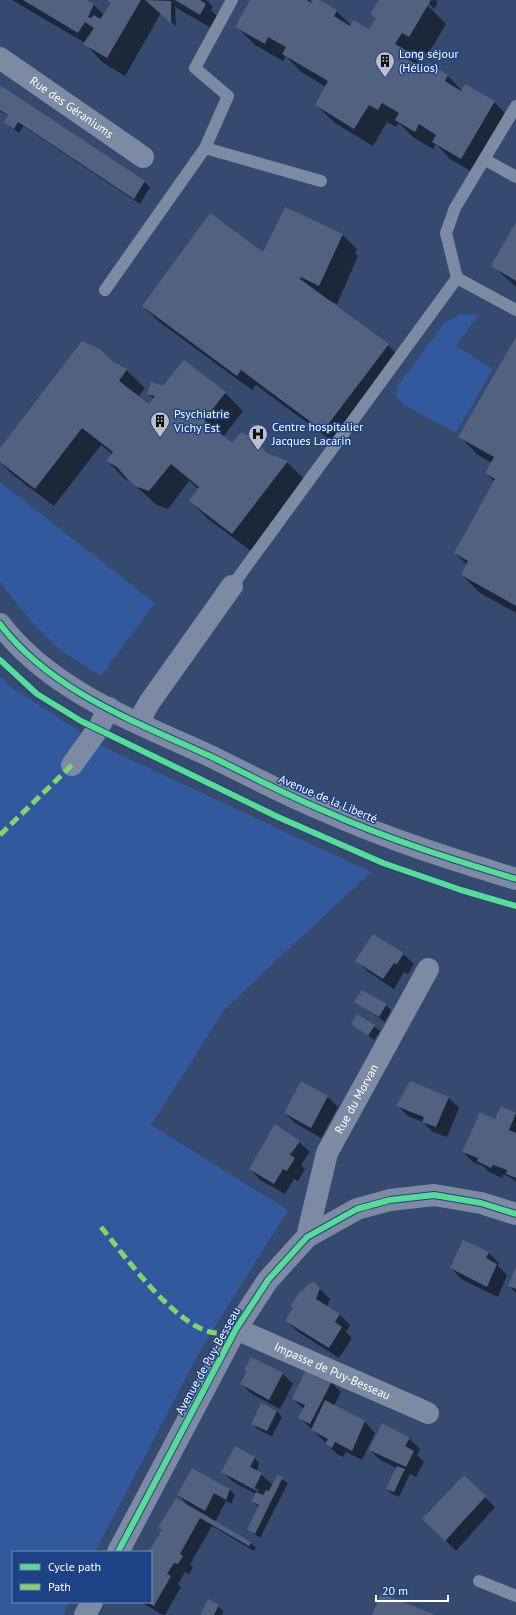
<svg xmlns="http://www.w3.org/2000/svg" width="516" height="1615" font-family="'PT Sans',sans-serif">
<style>
.green{fill:#32589d}
.shadow{fill:#0007;fill-rule:evenodd}
.building{fill:#52617f}
.lines{fill:none;stroke-linecap:round;stroke-linejoin:round}
.lane{stroke:#7c8aa4;stroke-width:12}
.street{stroke:#7c8aa4;stroke-width:22}
.quiet{stroke:#7fd670;stroke-width:5;stroke-dasharray:10 5;stroke-linecap:butt}
.cycleway-casing{stroke:#1e4286;stroke-width:8}
.cycleway{stroke:#5adb95;stroke-width:6}
.labels{text-anchor:middle;stroke-width:3;stroke-linejoin:round;paint-order:stroke}
.poi-label{font-size:12px;fill:#fff;stroke:#1e4286;text-anchor:start}
.street-label{font-size:12px;fill:#fff;stroke:#1e4286}
</style>
<rect width="100%" height="100%" fill="#36496e"/>
<!-- green -->
<path class="green" d="M479,314L456,346L493,369L456,433L404,405L396,396L398,385L445,322L459,315Z
M0,482L155,603L101,676L61,651L27,617L0,582Z
M0,676L8,685L102,746L371,872L224,1010L151,1125L288,1210L200,1351L95,1552H13V1602H69L63,1615H0Z"/>
<!-- shadow -->
<path class="shadow" d="M12,0H85L94,5L104,15L112,4L108,0H206L213,7L211,10L224,23L218,32L175,7L176,26L161,13L125,76L102,62L85,43Z
M251,0H309L312,3L314,0H318L336,11L351,25L369,30L376,19L372,14L380,0H435L438,2L434,9L426,0L424,2L446,24L428,54L420,50L415,59L426,69L429,64L448,76L462,91L494,102L512,120L480,176L451,160L436,144L433,149L414,138L399,123L396,127L387,122L373,146L335,123L316,105L326,87L301,72L286,56L283,61L255,45L236,26Z
M0,87L145,182L150,187L140,204L23,126L19,133L11,127L6,122L9,116L0,111Z
M516,225V287L493,266Z
M342,234L357,249L355,253L358,256L337,304L326,299L388,345L398,355L336,444L256,385L252,390L158,321L143,306L264,254Z
M516,341V613L480,593L462,575L467,565L455,553L495,482L486,473L492,463L478,455L460,437Z
M112,362L126,370L145,388L138,397L149,405L154,399L148,393L163,388L225,393L243,411L223,437L233,444L287,462L305,480L251,551L208,519L190,501L199,489L189,481L168,509L157,505L132,483L125,479L107,461L112,454L101,445L54,506L13,475L0,462V450Z
M373,935L403,954L414,964L408,974L404,972L394,989L367,971L357,960Z
M363,991L386,1005L391,1010L385,1022L356,1002Z
M358,1015L380,1031L374,1040L352,1024Z
M302,1083L328,1097L338,1107L321,1138L295,1123L285,1113Z
M448,1097L459,1108L447,1137L433,1132L423,1122L408,1116L398,1106Z
M501,1108L516,1114V1182L511,1178L503,1174L502,1178L489,1172L483,1166L473,1162L463,1152L496,1120Z
M299,1142L310,1152L301,1165L305,1169L298,1181L294,1179L285,1194L260,1180L250,1169Z
M489,1253L499,1263L498,1266L507,1275L498,1297L461,1279L451,1268Z
M516,1269V1293L509,1286Z
M319,1288L330,1299L327,1307L339,1314L350,1325L346,1332L352,1338L339,1358L297,1331L286,1321L304,1292Z
M245,1369L282,1373L293,1384L280,1409L252,1394L241,1384L248,1372Z
M331,1382L341,1392L334,1406L365,1422L375,1433L362,1460L346,1452L343,1457L337,1454L299,1417L304,1409L293,1399Z
M277,1411L282,1417L272,1436L257,1429L252,1423Z
M409,1438L420,1449L417,1455L424,1462L416,1477L410,1474L399,1497L392,1494L387,1489L397,1468L380,1460L370,1450Z
M254,1457L259,1463L257,1471L273,1485L277,1476L288,1483L260,1538L248,1529L259,1507L252,1501L256,1494L233,1482L223,1472ZM234,1477L259,1490L258,1492L234,1479Z
M192,1470L230,1490L235,1495L231,1504L226,1501L215,1522L251,1543L256,1548L254,1551L212,1526L190,1564L193,1567L189,1574L185,1572L178,1584L181,1587L165,1615H163L141,1602H151L150,1552L162,1531L159,1527L191,1508L178,1495Z
M464,1476L495,1507L456,1551L424,1519Z
M218,1606L223,1611L222,1615H201Z"/>
<!-- building -->
<path class="building" d="M23,0H87L94,4L88,17L91,18L94,15L100,19L111,3L107,0H141L107,58L83,44L94,28L85,22L78,33Z
M145,0L171,1V23Z
M175,0H200L206,4L200,15Z
M250,0H307L311,3L313,0H320L337,10L334,16L350,26L353,20L369,29L376,18L370,14L379,0H431L409,37L402,33L395,44L411,53L407,59L425,69L428,63L448,75L445,81L461,91L465,84L495,101L461,159L432,142L436,135L419,124L415,132L395,120L399,113L382,103L378,110L369,105L354,129L315,105L328,81L282,54L286,47L268,37L265,44L235,27Z
M0,85L145,181L134,199L18,122L14,129L4,122L8,115L0,110Z
M285,207L343,234L319,286L301,277L300,279L389,344L323,431L241,370L237,376L142,306L210,213L263,252Z
M516,222V281L491,266Z
M516,337V606L461,575L468,561L454,553L495,479L485,473L494,457L458,437Z
M82,341L100,349L112,361L127,369L119,381L149,404L155,396L147,394L151,382L163,386L184,360L226,392L204,420L232,443L241,432L254,439L267,453L288,461L232,534L189,501L199,487L171,464L149,491L137,487L129,481L117,467L106,461L113,452L82,428L35,489L0,462V448Z
M373,934L404,953L397,964L394,963L383,979L355,961Z
M362,990L387,1004L379,1017L354,1002Z
M357,1014L375,1025L368,1036L351,1024Z
M301,1081L328,1096L311,1128L284,1113Z
M410,1081L449,1097L436,1127L422,1122L424,1117L396,1106Z
M501,1106L516,1113L509,1130L516,1133V1178L506,1174L507,1170L493,1165L491,1168L477,1161L478,1158L462,1152L480,1112L495,1119Z
M275,1124L300,1141L290,1155L295,1158L287,1171L283,1169L274,1184L249,1169Z
M463,1240L489,1252L486,1258L497,1264L487,1287L450,1268Z
M516,1266V1289L508,1286Z
M314,1282L320,1288L316,1299L340,1314L335,1322L342,1327L329,1348L285,1321L293,1308L290,1306L302,1289L303,1291L307,1285Z
M251,1357L283,1373L269,1400L240,1384L247,1371L244,1370Z
M306,1369L332,1381L310,1424L298,1418L305,1405L292,1399Z
M325,1400L365,1421L352,1451L335,1442L332,1448L325,1444L328,1439L311,1430Z
M261,1403L277,1411L267,1431L251,1424Z
M382,1423L410,1438L405,1446L414,1451L406,1467L369,1450Z
M235,1446L255,1457L250,1467L262,1473L254,1489L221,1472Z
M397,1466L405,1469L394,1492L386,1489Z
M192,1468L230,1489L226,1500L214,1493L205,1511L177,1495Z
M277,1475L283,1477L255,1534L247,1529L259,1505L251,1501L256,1492L263,1495L266,1490L269,1491Z
M464,1475L486,1496L445,1541L422,1519Z
M176,1498L251,1542L249,1546L200,1518L180,1554L183,1556L178,1564L174,1563L167,1574L171,1576L154,1606L147,1602H151V1552H148L162,1530L158,1528Z
M381,1593L435,1615H372Z
M208,1599L219,1605L214,1615H200Z"/>
<g class="lines">
<!-- lane -->
<path class="lane" d="M205,148L321,181
M484,159L516,177
M457,278L516,310
M105,290L205,148L228,96L195,68L232,0
M232,586L457,278L446,233L455,208L516,106
M479,1581L516,1596"/>
<!-- street -->
<g class="street">
<path id="s1" d="M0,58L143,157"/>
<path d="M0,624C51,691 136,722 210,756C249,775 286,795 325,811C387,839 451,859 516,879"/>
<path d="M138,723L149,703L232,586"/>
<path d="M72,765L98,729L109,708"/>
<path id="s2" d="M307,1237L327,1153L428,969"/>
<path id="s3" d="M236,1329L428,1413"/>
<path d="M118,1552L236,1329L268,1280L307,1237L357,1209L390,1200L434,1195L481,1203L516,1214"/>
<path d="M85,1615L92,1602"/>
</g>
<!-- quiet -->
<path class="quiet" d="M0,835L72,765
M101,1227C124,1255 180,1333 218,1333C224,1333 231,1330 236,1329"/>
<defs>
<path id="cycleway" d="M0,624C51,691 136,722 210,756C249,775 286,795 325,811C387,839 451,859 516,879
M0,660L37,694L81,721L278,817L383,863L461,890L516,906
M118,1552L236,1329L268,1280L307,1237L357,1209L390,1200L434,1195L481,1203L516,1214"/>
</defs>
<!-- cycleway casing -->
<use href="#cycleway" class="cycleway-casing"/>
<!-- cycleway -->
<use href="#cycleway" class="cycleway"/>
</g>
<!-- icons -->
<defs>
<symbol id="building-pin" viewBox="-11 -11 22 30"><path d="M0 17L-7.5 6A9.5 9.5 0 1 1 7.5 6Z" fill="#b9bfcc" stroke="#1e4286"/><path d="M-4-6H4V6H1V3H-1V6H-4ZM-2.5-4.3h1.7v1.8h-1.7ZM.8-4.3h1.7v1.8H.8ZM-2.5-1h1.7V.8h-1.7ZM.8-1h1.7V.8H.8Z" fill="#111"/></symbol>
<symbol id="hospital-pin" viewBox="-11 -11 22 30"><path d="M0 17L-7.5 6A9.5 9.5 0 1 1 7.5 6Z" fill="#b9bfcc" stroke="#1e4286"/><path d="M-5-5h3v3.5h4V-5h3V5h-3V1.5h-4V5h-3Z" fill="#111"/></symbol>
</defs>
<g fill-rule="evenodd">
<use href="#building-pin" x="374" y="50" width="22" height="30"/>
<use href="#building-pin" x="149" y="410" width="22" height="30"/>
<use href="#hospital-pin" x="247" y="423" width="22" height="30"/>
</g>
<g class="labels">
<!-- poi labels -->
<g class="poi-label">
<text x="399" y="58">Long séjour<tspan x="399" dy="14">(Hélios)</tspan></text>
<text x="174" y="418">Psychiatrie<tspan x="174" dy="14">Vichy Est</tspan></text>
<text x="272" y="431">Centre hospitalier<tspan x="272" dy="14">Jacques Lacarin</tspan></text>
</g>
<!-- street labels -->
<g class="street-label">
<text dy="4" stroke="none"><textPath href="#s1" startOffset="87">Rue des Géraniums</textPath></text>
<text transform="translate(328 799) rotate(23)" y="4">Avenue de la Liberté</text>
<text dy="4" stroke="none"><textPath href="#s2" startOffset="148">Rue du Morvan</textPath></text>
<text transform="translate(208 1361) rotate(-61)" y="4">Avenue de Puy-Besseau</text>
<text dy="4" stroke="none"><textPath href="#s3" startOffset="105">Impasse de Puy-Besseau</textPath></text>
</g>
</g>
<!-- legend -->
<rect x="12" y="1551" width="140" height="52" fill="#1e4286" stroke="#788eb6"/>
<rect x="20" y="1564" width="20" height="6" fill="#5adb95" stroke="#788eb6"/>
<text x="48" y="1571" font-size="12" fill="#ffffff">Cycle path</text>
<rect x="20" y="1584" width="20" height="6" fill="#7fd670" stroke="#788eb6"/>
<text x="48" y="1591" font-size="12" fill="#ffffff">Path</text>
<!-- scale -->
<path d="M376 1595v6h72v-6" fill="none" stroke="#ffffff" stroke-width="2"/>
<text x="382" y="1595" font-size="12" fill="#ffffff" stroke="#1e4286" stroke-width="3" paint-order="stroke">20 m</text>
</svg>
